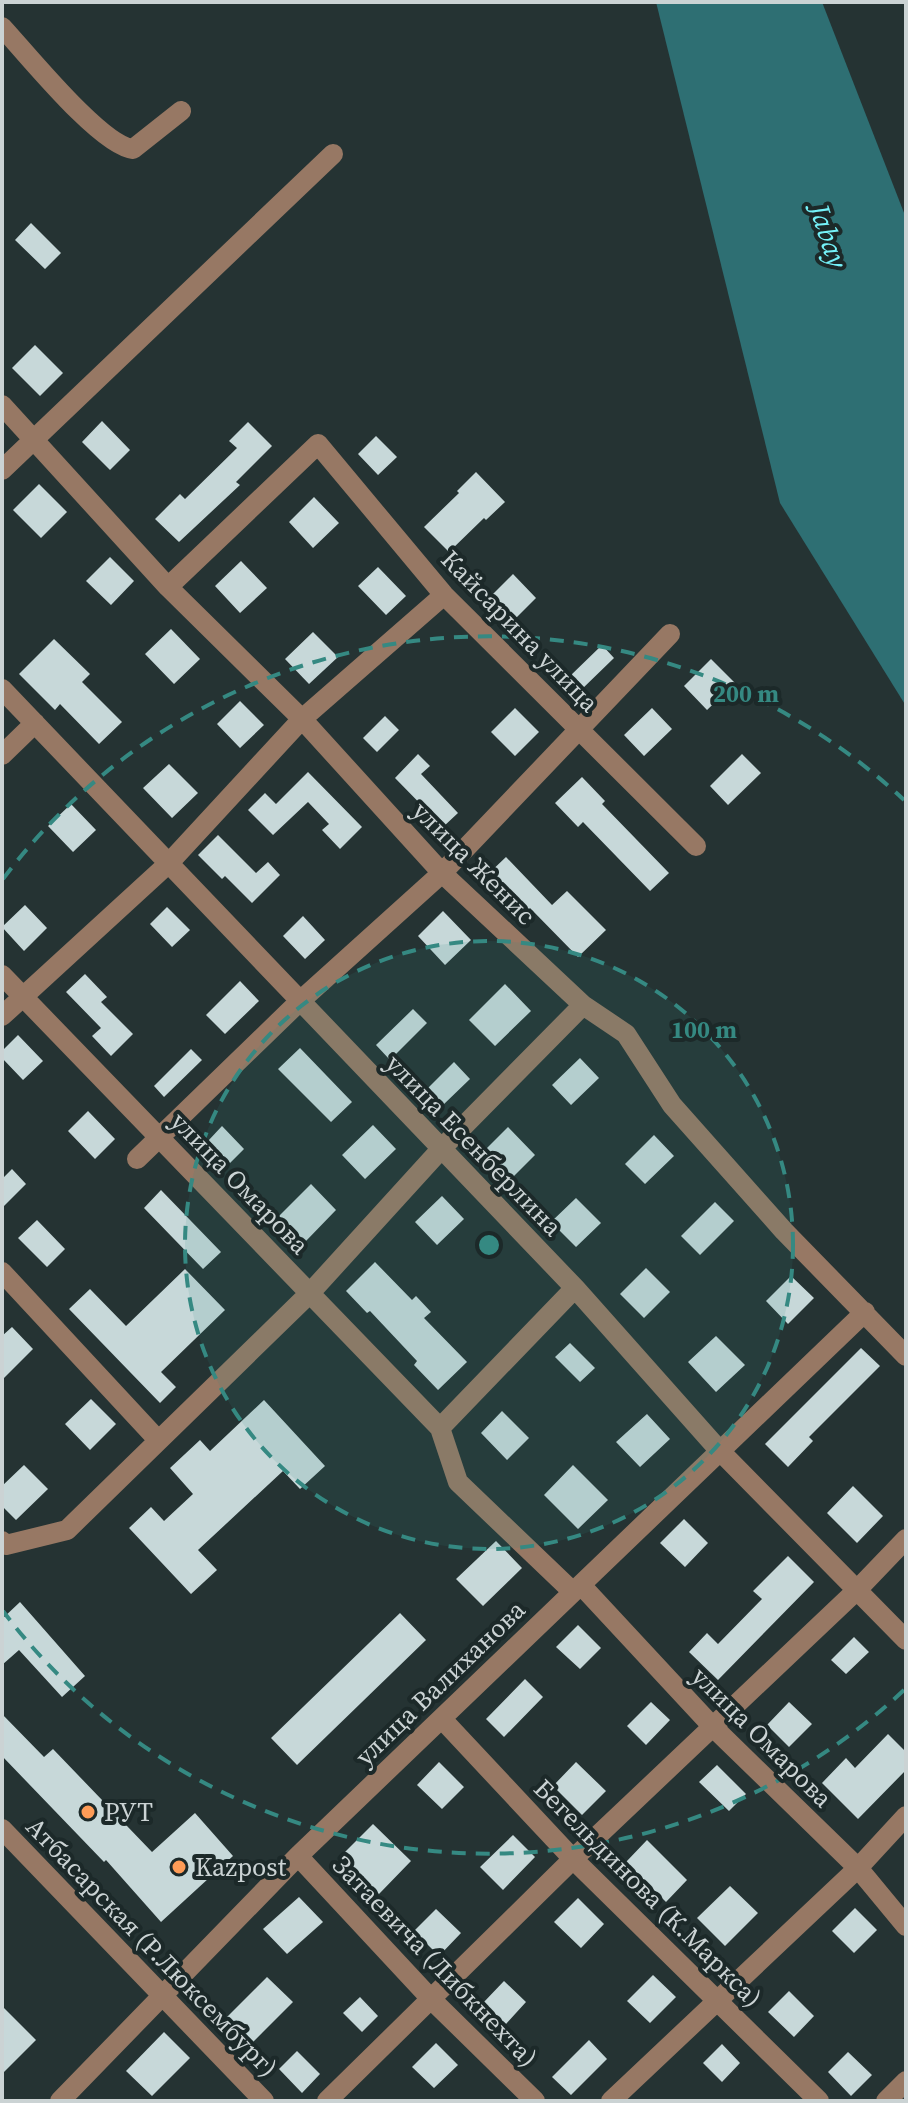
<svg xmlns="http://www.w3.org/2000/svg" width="908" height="2103" font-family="'Source Serif 4',serif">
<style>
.water{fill:#2e6f73}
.building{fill:#c7d8d9}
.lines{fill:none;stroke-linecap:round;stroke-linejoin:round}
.minor{stroke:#977864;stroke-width:20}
.ring{fill:none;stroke:#358982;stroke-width:4;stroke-dasharray:14 10}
.poi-dot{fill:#fe9c57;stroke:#1c2929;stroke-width:3}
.labels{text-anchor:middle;stroke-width:8;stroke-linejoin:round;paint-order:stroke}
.street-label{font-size:26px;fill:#cbd3d4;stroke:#1c2929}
.poi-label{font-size:26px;fill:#cbd3d4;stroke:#1c2929;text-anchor:start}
.water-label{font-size:28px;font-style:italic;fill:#75f2f9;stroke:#1c2929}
.centre{fill:#358982;stroke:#1c2929;stroke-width:4}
.ring-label{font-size:24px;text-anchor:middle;font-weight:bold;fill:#358982;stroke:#1c2929;stroke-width:8;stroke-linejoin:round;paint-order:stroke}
</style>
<rect width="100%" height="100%" fill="#253333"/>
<!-- water -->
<path class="water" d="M656,2H822L906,218V706L780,503Z"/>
<!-- building -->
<path class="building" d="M31,223L61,253L45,269L15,240Z
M35,345L63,373L40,396L12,368Z
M102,421L130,450L110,470L82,442Z
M248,422L272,446L236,482L240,485L179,542L155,519L180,494L185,499L237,448L229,441Z
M376,436L397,457L378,475L358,454Z
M476,472L505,502L486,520L484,518L449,552L424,527L459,493L457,491Z
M39,484L67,512L41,538L13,510Z
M314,497L339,523L313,548L289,522Z
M110,557L134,581L111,605L86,581Z
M241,561L267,588L240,613L215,586Z
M378,567L406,596L386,615L358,586Z
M513,574L536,598L515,619L492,595Z
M171,629L200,659L174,684L145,654Z
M313,632L338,657L309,684L285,659Z
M54,639L90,674L82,682L122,722L99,744L60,704L55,710L19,674Z
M602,645L614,658L580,691L568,678Z
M711,659L735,683L707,710L684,686Z
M240,701L264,725L240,748L217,724Z
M515,708L539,732L515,756L491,732Z
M652,708L672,729L644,756L624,735Z
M385,716L399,730L377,752L363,738Z
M418,754L430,766L421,774L458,813L443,827L395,778Z
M742,754L761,773L728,805L710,786Z
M169,764L198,793L172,818L143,788Z
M308,772L362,827L340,849L322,830L329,824L308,802L273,835L248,810L265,793L276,804Z
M582,777L605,801L602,804L669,873L650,891L583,822L578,827L555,803Z
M71,804L96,830L73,852L48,826Z
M218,835L256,873L268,862L280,875L252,903L225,876L222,879L198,855Z
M506,857L552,905L567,891L606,930L578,957L530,908L523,916L485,877Z
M25,905L47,928L24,951L2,927Z
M167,907L190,930L172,947L150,924Z
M443,911L471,940L445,965L418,936Z
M303,916L325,940L305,959L283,936Z
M85,974L107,997L101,1002L133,1034L111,1056L92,1036L101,1028L66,992Z
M240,981L259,1001L225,1034L206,1015Z
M505,984L531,1011L495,1046L469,1020Z
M413,1009L427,1023L390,1060L376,1045Z
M18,1035L43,1061L23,1080L2,1058V1051Z
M300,1048L352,1102L331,1122L278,1069Z
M191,1049L202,1060L164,1097L154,1086Z
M580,1058L599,1078L571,1105L552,1085Z
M454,1062L470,1079L443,1105L427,1089Z
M88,1111L115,1139L95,1159L68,1131Z
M373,1125L396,1149L365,1179L342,1155Z
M222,1126L244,1149L230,1163L208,1141Z
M508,1127L535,1155L511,1179L484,1151Z
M654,1135L674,1156L645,1184L625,1164Z
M12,1169L26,1184L2,1208V1179Z
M311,1184L336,1210L305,1242L279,1216Z
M161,1190L221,1252L203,1269L144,1208Z
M442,1196L464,1219L437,1245L415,1222Z
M576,1198L601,1223L576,1247L551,1222Z
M715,1202L734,1221L700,1255L681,1236Z
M37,1220L65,1249L47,1267L18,1238Z
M375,1262L412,1300L416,1296L431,1312L424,1318L467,1362L438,1390L414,1365L417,1361L370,1311L367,1313L346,1291Z
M646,1268L670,1292L644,1318L620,1294Z
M185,1269L225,1310L161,1372L176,1387L160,1403L69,1309L90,1289L126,1326Z
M791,1276L814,1298L788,1324L766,1301Z
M12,1327L33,1349L2,1380V1336Z
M716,1336L745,1365L716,1392L688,1362Z
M570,1343L595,1368L580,1382L555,1357Z
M861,1348L880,1366L809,1437L813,1441L788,1467L765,1444Z
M91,1399L116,1424L90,1450L65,1424Z
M264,1400L325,1466L300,1489L283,1471L198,1550L217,1570L191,1594L129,1528L151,1507L164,1521L193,1494L170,1468L200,1440L210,1451Z
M502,1411L529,1438L507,1460L481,1433Z
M647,1414L670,1439L640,1467L616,1442Z
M24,1465L48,1489L16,1520L2,1506V1486Z
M573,1465L608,1500L578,1529L544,1495Z
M853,1486L883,1516L857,1543L827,1513Z
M684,1519L708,1543L685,1567L660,1543Z
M496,1541L522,1568L483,1606L456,1579Z
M788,1556L814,1582L718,1680L689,1652L707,1633L718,1644L762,1599L753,1591Z
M20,1602L85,1676L62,1697L19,1650L2,1665V1619Z
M400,1613L426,1640L297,1765L271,1738Z
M578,1625L601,1648L580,1669L556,1647Z
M854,1637L869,1652L846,1674L831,1660Z
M525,1679L543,1697L504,1737L486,1719Z
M651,1702L670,1720L646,1745L627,1726Z
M789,1702L812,1724L789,1747L767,1725Z
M2,1714L44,1757L53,1749L152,1852L195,1813L233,1856L161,1922L106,1860L104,1862L2,1756Z
M888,1734L906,1752V1770L858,1819L822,1783L846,1758L855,1768Z
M439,1762L464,1787L442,1809L417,1785Z
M576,1762L606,1791L582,1815L553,1786Z
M717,1765L746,1794L729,1811L699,1782Z
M373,1824L411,1861L379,1894L341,1856Z
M513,1835L535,1857L503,1890L480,1867Z
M647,1840L687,1880L666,1902L626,1862Z
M730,1886L758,1913L725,1946L697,1918Z
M299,1897L323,1922L287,1954L263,1929Z
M578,1898L604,1924L581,1948L554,1922Z
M855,1908L877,1930L854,1953L832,1931Z
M436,1909L461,1933L439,1956L414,1931Z
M653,1975L676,1997L650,2023L627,2001Z
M267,1977L293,2002L253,2042L227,2017Z
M504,1981L526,2002L506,2024L483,2003Z
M789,1991L814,2016L794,2037L768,2012Z
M360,1997L378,2016L362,2032L343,2013Z
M2,2006L36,2040L2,2074Z
M164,2032L190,2058L152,2096L126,2071Z
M589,2040L607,2059L571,2095L552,2077Z
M436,2043L458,2065L434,2088L412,2067Z
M722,2044L740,2063L722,2082L703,2063Z
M297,2051L320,2074L302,2093L279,2069Z
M848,2052L872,2075L851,2096L828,2072Z"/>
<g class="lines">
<!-- minor -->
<path class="minor" d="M2,27C27,54 101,146 133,149L181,111
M2,405L168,587L302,719L442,873L583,1005L626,1034L672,1105L784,1231L906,1356
M2,470L333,154
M168,587L318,444L444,595L696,846
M2,689L575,1288L719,1450L906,1640
M2,755L35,723
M2,975L440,1428L458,1482L573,1592
M2,1016L169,863L302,719L444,595
M137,1159L299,1002L442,873L670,634
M2,1272L158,1440
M440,1428L575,1288
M2,1541L6,1545L67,1530L310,1293L442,1148L583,1005
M581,1585L712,1726L858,1868L906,1926
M442,1719L573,1859L819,2101
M2,1829L264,2101
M298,1856L432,2000L535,2101
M60,2101L298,1856L865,1312
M327,2101L573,1859L857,1590L906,1539
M611,2101L858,1868L906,1816
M886,2101L906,2081"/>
</g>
<!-- distance rings -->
<circle cx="489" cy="1245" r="304" fill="#358982" fill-opacity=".12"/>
<g class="ring">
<circle cx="489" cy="1245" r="304"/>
<path d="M904 1690A608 608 0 0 1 3 1611M3 879A608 608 0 0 1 904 800"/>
</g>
<!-- markers -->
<g class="poi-dot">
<circle cx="88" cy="1812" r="8"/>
<circle cx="179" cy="1867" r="8"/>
</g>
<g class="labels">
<!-- street labels -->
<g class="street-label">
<text transform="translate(520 631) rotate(46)" y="9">Кайсарина улица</text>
<text transform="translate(474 863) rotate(45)" y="9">улица Женис</text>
<text transform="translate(474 1145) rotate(46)" y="9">улица Есенберлина</text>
<text transform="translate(240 1183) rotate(46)" y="9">улица Омарова</text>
<text transform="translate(440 1683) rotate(-44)" y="9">улица Валиханова</text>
<text transform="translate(762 1737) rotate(45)" y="9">улица Омарова</text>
<text transform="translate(648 1893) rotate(45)" y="9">Бегельдинова (К.Маркса)</text>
<text transform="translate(152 1947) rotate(46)" y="9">Атбасарская (Р.Люксембург)</text>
<text transform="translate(435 1961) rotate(46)" y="9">Затаевича (Либкнехта)</text>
</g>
<!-- poi labels -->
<g class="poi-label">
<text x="104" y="1821">РУТ</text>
<text x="195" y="1876">Kazpost</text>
</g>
<!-- water labels -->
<g class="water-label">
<text transform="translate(829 236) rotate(72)" y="10">Jabay</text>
</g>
</g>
<circle cx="489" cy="1245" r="12" class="centre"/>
<g class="ring-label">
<text x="746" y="702">200 m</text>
<text x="704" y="1038">100 m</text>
</g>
<!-- border -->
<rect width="908" height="2103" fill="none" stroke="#cbd3d4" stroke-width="8"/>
</svg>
